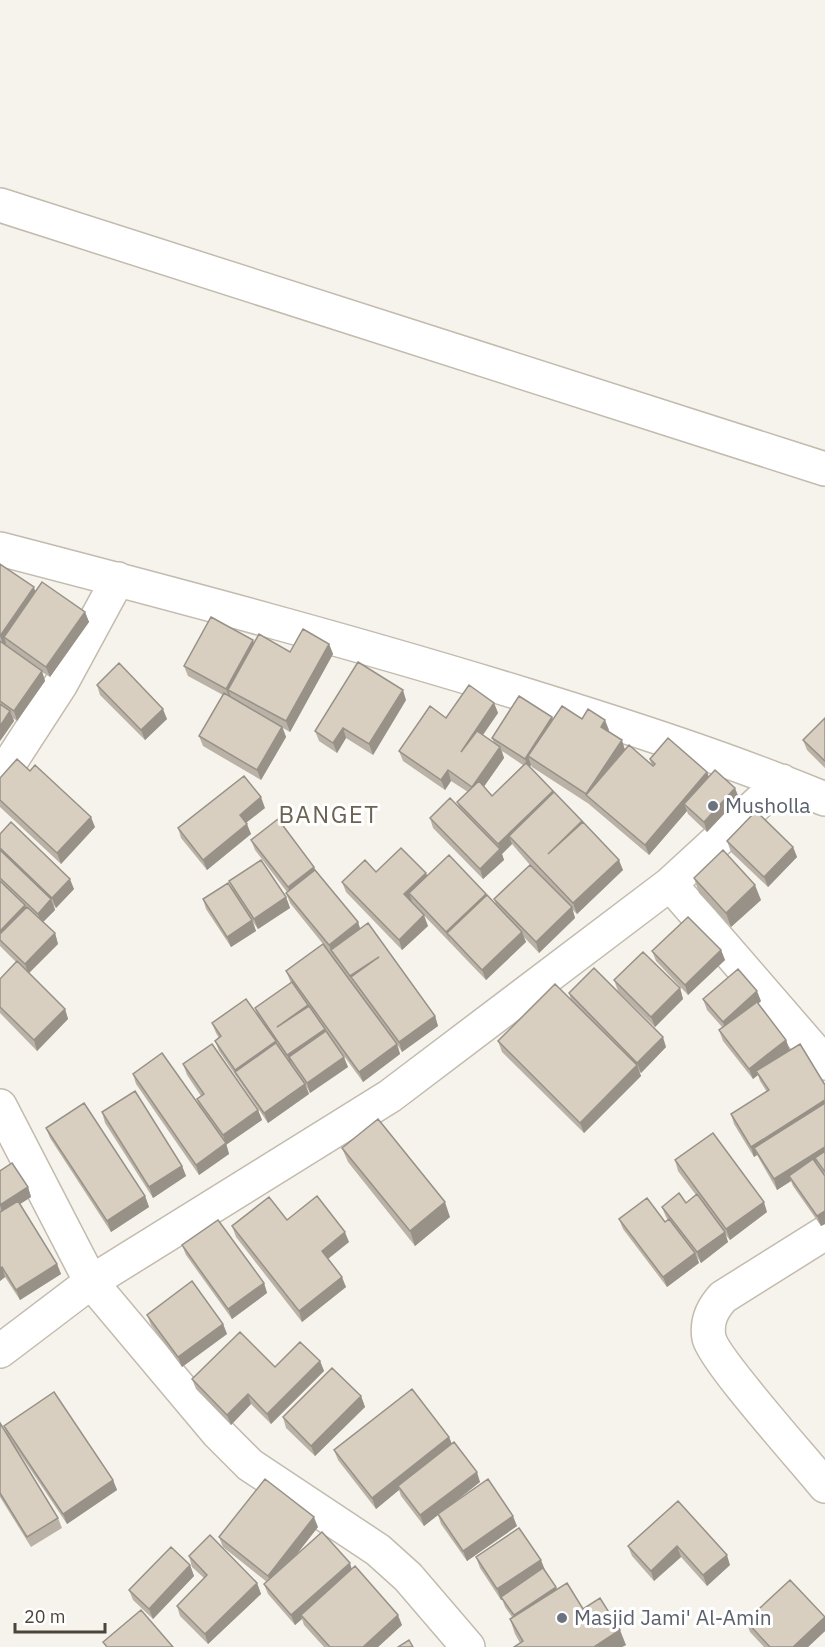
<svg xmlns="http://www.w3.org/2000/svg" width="825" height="1647" font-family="'IBM Plex Sans',sans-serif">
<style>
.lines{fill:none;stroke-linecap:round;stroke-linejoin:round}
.minor-casing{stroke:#c2bbae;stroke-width:36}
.minor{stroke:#fff;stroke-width:33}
.wall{fill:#bab2a6;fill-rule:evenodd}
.shaded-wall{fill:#979187}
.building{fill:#d8cfc1;stroke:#979187;stroke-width:1.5}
.worship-dot{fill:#6b7280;stroke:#fff;stroke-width:2}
.labels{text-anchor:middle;stroke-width:6;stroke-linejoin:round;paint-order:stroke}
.worship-label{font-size:21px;fill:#5b616d;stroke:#fff;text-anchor:start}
.quarter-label{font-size:24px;letter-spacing:1.5px;fill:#6e6250;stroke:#fff}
</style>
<rect width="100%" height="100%" fill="#f6f3ec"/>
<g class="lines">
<defs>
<path id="minor" d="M0,205L825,469
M0,549C177,595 354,642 529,696C629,727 728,759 825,799
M0,778L61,684L118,579
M670,884L825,1063
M0,1106L91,1282L217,1432L250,1465L378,1550L408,1577L468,1647
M825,1233L723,1297C712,1309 706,1321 709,1338C714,1360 805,1461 825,1486
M0,1351L91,1282L390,1096L670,884L782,781"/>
</defs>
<!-- minor casing -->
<use href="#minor" class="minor-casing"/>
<!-- minor -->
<use href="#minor" class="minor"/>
</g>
<!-- wall -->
<path class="wall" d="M0,564L35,591L85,612L89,622L50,677L42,672L45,681L17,721L13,718L14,721L0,741Z
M254,643L290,652L329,644L333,654L290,732L283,728L286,737L261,780L203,746L199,736L223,695L188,676L184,666Z
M97,685L167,719L145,740L100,695Z
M406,700L373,755L346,738L337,753L319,741L315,731Z
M494,703L498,713L483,735L494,743L492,738L552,717L553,719H582L609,730V731L625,749L651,764L650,759L709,776L739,798L707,832L688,814L687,811L649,855L590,805L589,804L532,767L531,765L530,767L582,821L623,870L577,914L572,909L575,918L539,953L523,936L526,942L486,980L414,905L428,926L402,950L346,892L342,882L376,872L426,873L427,876L487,896L496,904L494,899L530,865L512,844L502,854L504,860L483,879L433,828L430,818L459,807L457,802L468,792L451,781L445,790L403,761L399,751L446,718ZM502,751L523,765L492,796L484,786L504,758Z
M825,718V768L807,750L803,740Z
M30,771L95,827L61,864L0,807V778Z
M265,808L246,823L251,834L207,870L181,838L178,828Z
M0,834L74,889L56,908L54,905L55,910L43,922L55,933L58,944L29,973L65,1009L68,1019L37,1051L0,1013V979L16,962L0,946Z
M251,840L314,867L315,870L358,922L360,928L435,1016L438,1026L402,1052L397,1044L400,1054L363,1082L331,1038L348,1067L310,1093L306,1086L309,1094L268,1123L219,1051L215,1041L219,1038L216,1033L212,1023L257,1015L255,1008L291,983L286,971L323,944L290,903L286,893L287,892L255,850Z
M727,841L793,847L797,857L768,887L731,852Z
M694,878L761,900L731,927L699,893Z
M229,881L286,897L290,908L258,929L253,922L256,931L231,947L206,909L203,899L233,890Z
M721,950L725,960L688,995L656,961L652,951Z
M614,980L680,988L683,999L655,1027L618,991Z
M569,993L666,1047L641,1073L639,1071L641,1076L584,1133L502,1052L498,1041L571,1000Z
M703,999L761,1001L758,1004L786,1040L790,1050L825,1085V1224L821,1226L793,1186L791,1181L777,1190L757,1155L754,1157L734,1124L731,1114L767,1092L760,1081L758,1075L753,1079L723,1041L719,1030L723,1028L707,1010Z
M183,1064L258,1110L262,1120L226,1144L229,1154L199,1175L136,1084L133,1074L200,1107L197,1099L201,1096L187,1075Z
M102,1112L182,1166L186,1176L153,1198L105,1123Z
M46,1128L145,1196L149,1207L111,1232L50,1138Z
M342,1148L450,1217L415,1246L348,1162Z
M675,1160L767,1212L730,1240L725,1234L728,1242L701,1263L697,1257L699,1263L667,1287L623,1229L619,1219L665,1222L668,1220L666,1217L662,1207L686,1203L696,1195L678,1171Z
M0,1171L28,1187L31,1197L20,1204L57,1264L61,1274L20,1300L5,1277L0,1281V1212H1L0,1210Z
M287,1220L349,1242L328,1259L346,1287L302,1322L236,1237L232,1226Z
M182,1245L264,1283L267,1293L232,1319L186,1255Z
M147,1315L223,1324L227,1334L182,1367L151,1325Z
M320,1361L324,1371L271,1424L251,1404L231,1425L196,1389L192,1379Z
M361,1396L365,1407L315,1456L286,1428L283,1417Z
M0,1423L7,1434L4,1426L113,1480L117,1490L67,1524L14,1445L58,1518L62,1528L31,1547L0,1497Z
M449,1437L452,1444L480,1482L449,1506L517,1526L467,1561L441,1524L438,1515L424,1526L401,1496L399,1490L376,1509L338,1460L334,1450Z
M678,1501L730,1565L707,1586L681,1557L654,1581L632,1556L628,1546Z
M318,1527L294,1557L352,1569L402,1625L378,1647H324L304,1625L302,1619L295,1625L268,1594L264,1584L267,1582L223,1547L219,1537Z
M189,1556L257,1583L261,1594L208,1644L180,1616L177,1606L204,1578L192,1567Z
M476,1557L545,1570L557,1590L583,1609L626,1645L622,1647H514L520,1643L515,1634L510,1619L512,1617L505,1607L502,1599L501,1600L480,1568Z
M190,1565L194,1576L153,1619L133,1600L129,1590Z
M825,1617V1631L808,1647H764L750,1632L746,1621Z"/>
<!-- shaded-wall -->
<path class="shaded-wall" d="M34,587L37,597L4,637L6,643L4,646L0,636Z
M85,612L89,622L50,677L46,667Z
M253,640L256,651L228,690L231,697L230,699L226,689Z
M329,644L333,654L290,732L286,721Z
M42,671L45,681L17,721L14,711Z
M403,690L406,700L373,755L369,744Z
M494,703L498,713L464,762L461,752Z
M163,709L167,719L145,740L141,730Z
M10,711L14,721L0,741V726Z
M552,717L556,728L528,756L531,765L528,769L525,759Z
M605,720L609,730L605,737L601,727Z
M282,727L286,737L261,780L257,770Z
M343,728L346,738L337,753L333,743Z
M622,740L625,750L586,794Z
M500,747L504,758L476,798L472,787Z
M448,770L451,781L445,790L441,780Z
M707,772L711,782L684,804L687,811L649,855L645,845Z
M735,788L739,798L707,832L704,822Z
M553,791L556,801L509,836L512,844L502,854L504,860L483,879L480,869L500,850L498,844Z
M261,797L265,808L243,825L240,815Z
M91,817L95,827L61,864L57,853Z
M247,824L251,834L207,870L203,860Z
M793,847L797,857L768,887L764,877Z
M619,860L623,870L577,914L573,903Z
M314,867L318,877L291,898L288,887Z
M426,873L430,883L409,893L412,901L408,904L404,894Z
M70,879L74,889L56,908L52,898Z
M755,885L761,900L731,927L726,913Z
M486,894L490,904L447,933L450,942L446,932Z
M286,897L290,908L258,929L254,919Z
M51,899L55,910L41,924L38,914Z
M25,905L29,915L0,940V931Z
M572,907L575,918L539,953L536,942Z
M424,915L428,926L402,950L399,940Z
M252,920L256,931L231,947L227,937Z
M358,922L361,932L331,950L333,956L329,945Z
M522,932L526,942L486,980L482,970Z
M55,933L58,944L28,974L25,964Z
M721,950L725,960L688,995L685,985Z
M680,988L683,999L655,1027L651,1017Z
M757,991L761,1001L726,1032L723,1022Z
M65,1009L68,1019L37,1051L34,1040Z
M435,1016L438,1026L402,1052L399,1042Z
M325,1029L328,1039L289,1057L292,1065L291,1066L287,1055Z
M663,1037L666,1047L641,1073L637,1063Z
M786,1040L790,1051L756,1071L758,1075L753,1079L749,1069Z
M276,1041L279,1052L237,1074L235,1070Z
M397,1044L400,1054L363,1082L359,1072Z
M344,1057L348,1067L310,1093L307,1083Z
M637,1065L641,1076L584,1133L580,1123Z
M305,1084L309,1094L268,1123L264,1113Z
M825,1100V1113L754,1148L757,1155L754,1157L751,1147Z
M258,1110L262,1120L226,1145L223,1135Z
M226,1143L229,1154L199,1175L196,1165Z
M825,1147V1159L815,1158L817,1164L789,1176L791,1181L777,1190L774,1179Z
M182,1166L186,1176L153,1198L149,1187Z
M28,1187L31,1197L3,1215L0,1205Z
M145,1196L149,1207L111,1232L107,1221Z
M445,1202L450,1217L415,1246L410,1231Z
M764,1202L767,1212L730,1240L726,1229Z
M825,1211V1224L821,1226L817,1216Z
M345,1232L349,1242L325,1261L322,1251Z
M725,1232L728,1242L701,1263L697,1252Z
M695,1253L699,1263L667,1287L663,1277Z
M57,1264L61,1274L20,1300L16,1290Z
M2,1267L5,1277L0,1281V1268Z
M342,1277L346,1287L302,1322L299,1311Z
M264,1283L267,1293L232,1319L228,1309Z
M223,1324L227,1334L182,1367L178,1357Z
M320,1361L324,1371L271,1424L267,1414Z
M248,1394L251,1404L231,1425L227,1415Z
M361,1396L365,1407L315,1456L311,1446Z
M449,1437L453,1447L398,1486L399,1490L376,1509L372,1498Z
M477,1472L480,1482L424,1526L420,1515Z
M113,1480L117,1490L67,1524L63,1514Z
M513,1516L517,1526L467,1561L463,1551Z
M314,1517L318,1527L272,1586L268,1576Z
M677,1546L681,1557L654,1581L651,1571Z
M727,1555L730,1565L707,1586L703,1575Z
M541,1560L545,1570L501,1600L497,1589Z
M350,1563L353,1573L301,1615L302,1619L295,1625L291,1615Z
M190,1565L194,1576L153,1619L149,1609Z
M257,1583L261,1594L208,1644L205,1634Z
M556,1587L560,1597L514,1615Z
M398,1615L402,1625L378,1647H363Z
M825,1617V1631L808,1647H793Z
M620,1630L626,1645L622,1647H594Z"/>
<!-- building -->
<path class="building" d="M0,564L34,587L0,636Z
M42,582L85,612L46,667L4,637Z
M211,617L253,640L226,689L184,666Z
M303,629L329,644L286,721L228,690L259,634L290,652Z
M0,641L42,671L14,711L0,701Z
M358,662L403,690L369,744L343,728L333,743L315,731Z
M119,663L163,709L141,730L97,685Z
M469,685L494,703L461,752L477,731L500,747L472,787L448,770L441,780L399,751L430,706L446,718Z
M224,693L282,727L257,770L199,736Z
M519,696L552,717L525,759L492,738Z
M0,704L10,711L0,726Z
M562,706L582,719L588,709L605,720L601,727L622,740L586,794L528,756Z
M825,718V761L803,740Z
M668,738L707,772L645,845L586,795L629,745L653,766L655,764L650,759Z
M17,759L30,771L35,765L91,817L57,853L0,800V778Z
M526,763L553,791L498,844L457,802L479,781L492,796Z
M715,770L735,788L704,822L684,804Z
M244,776L261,797L240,815L247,824L203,860L178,828Z
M554,792L582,821L548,854L583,822L619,860L573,903L509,836Z
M450,798L500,849L480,869L430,818Z
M756,811L793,847L764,877L727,841Z
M278,819L314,867L288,887L251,840Z
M11,822L70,879L52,898L0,848V834Z
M401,848L426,873L404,894L424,915L399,940L342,882L365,860L376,872Z
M0,850L51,899L38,914L0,878Z
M723,850L755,885L726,913L694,878Z
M449,855L486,894L446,932L409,893Z
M261,860L286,897L254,919L229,881Z
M530,865L572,907L536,942L494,899Z
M315,870L358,922L329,945L286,893Z
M0,881L25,905L0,931Z
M228,883L252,920L227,937L203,899Z
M487,895L522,932L482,970L447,933Z
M27,907L55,933L25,964L0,940V934Z
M688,917L721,950L685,985L652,951Z
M368,923L435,1016L399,1042L351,977L379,957L350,976L331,950Z
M323,944L397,1044L359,1072L286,971Z
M643,952L680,988L651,1017L614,980Z
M17,961L65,1009L34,1040L0,1007V979Z
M594,968L663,1037L637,1063L569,993Z
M738,969L757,991L723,1022L703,999Z
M292,982L308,1005L277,1027L309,1006L325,1029L287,1055L255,1008Z
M555,984L637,1065L580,1123L498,1041Z
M246,999L276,1041L235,1070L215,1041L221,1036L212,1023Z
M757,1002L786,1040L749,1069L719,1030Z
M326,1031L344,1057L307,1083L289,1057Z
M276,1043L305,1084L264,1113L235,1072Z
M212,1044L258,1110L223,1135L197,1099L204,1094L183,1064Z
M800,1044L825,1085V1100L751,1147L731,1114L769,1090L756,1071Z
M162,1053L226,1143L196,1165L133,1074Z
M135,1091L182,1166L149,1187L102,1112Z
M84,1103L145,1196L107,1221L46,1128Z
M825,1103V1147L774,1179L754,1148Z
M378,1119L445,1202L410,1231L342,1148Z
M713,1133L764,1202L726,1229L675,1160Z
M825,1151V1172L815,1158Z
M813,1159L825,1176V1211L817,1216L789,1176Z
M12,1163L28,1187L0,1205V1171Z
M679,1193L686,1203L697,1194L725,1232L697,1252L662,1207Z
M317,1196L345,1232L322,1251L342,1277L299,1311L232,1226L269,1197L287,1220Z
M647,1198L665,1222L669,1219L695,1253L663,1277L619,1219Z
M18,1201L57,1264L16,1290L2,1267L0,1268V1212Z
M218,1220L264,1283L228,1309L182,1245Z
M192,1281L223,1324L178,1357L147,1315Z
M240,1332L275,1367L300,1342L320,1361L267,1414L248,1394L227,1415L192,1379Z
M332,1368L361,1396L311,1446L283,1417Z
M412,1389L449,1437L372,1498L334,1450Z
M54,1392L113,1480L63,1514L4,1426Z
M0,1423L58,1518L27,1537L0,1493Z
M454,1442L477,1472L420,1515L398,1486Z
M265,1479L314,1517L268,1576L219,1537Z
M488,1479L513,1516L463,1551L438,1514Z
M678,1501L727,1555L703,1575L677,1546L651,1571L628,1546Z
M519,1528L541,1560L497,1589L476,1557Z
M322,1532L350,1563L291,1615L264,1584Z
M210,1535L257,1583L205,1634L177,1606L207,1575L189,1556Z
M171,1547L190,1565L149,1609L129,1590Z
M355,1566L398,1615L363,1647H330L301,1615Z
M543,1568L556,1587L514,1615L501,1597Z
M790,1580L825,1617L793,1647H770L746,1621Z
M567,1583L583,1609L600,1598L620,1630L594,1647H514L523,1641L510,1619Z
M141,1610L173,1647H107L103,1642Z
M409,1640L413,1647H398Z"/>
<!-- markers -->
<g class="worship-dot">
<circle cx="713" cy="806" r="6"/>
<circle cx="562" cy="1618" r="6"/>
</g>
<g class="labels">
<!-- worship labels -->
<g class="worship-label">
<text x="725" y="813">Musholla</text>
<text x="574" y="1625">Masjid Jami' Al-Amin</text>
</g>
<!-- quarter labels -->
<g class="quarter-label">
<text x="329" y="823">BANGET</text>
</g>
</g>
<!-- scale -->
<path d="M15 1623v9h90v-9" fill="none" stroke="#4b4439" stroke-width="3"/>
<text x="24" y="1623" font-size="18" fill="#4b4439" stroke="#ffffff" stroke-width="4.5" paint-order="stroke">20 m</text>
</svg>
